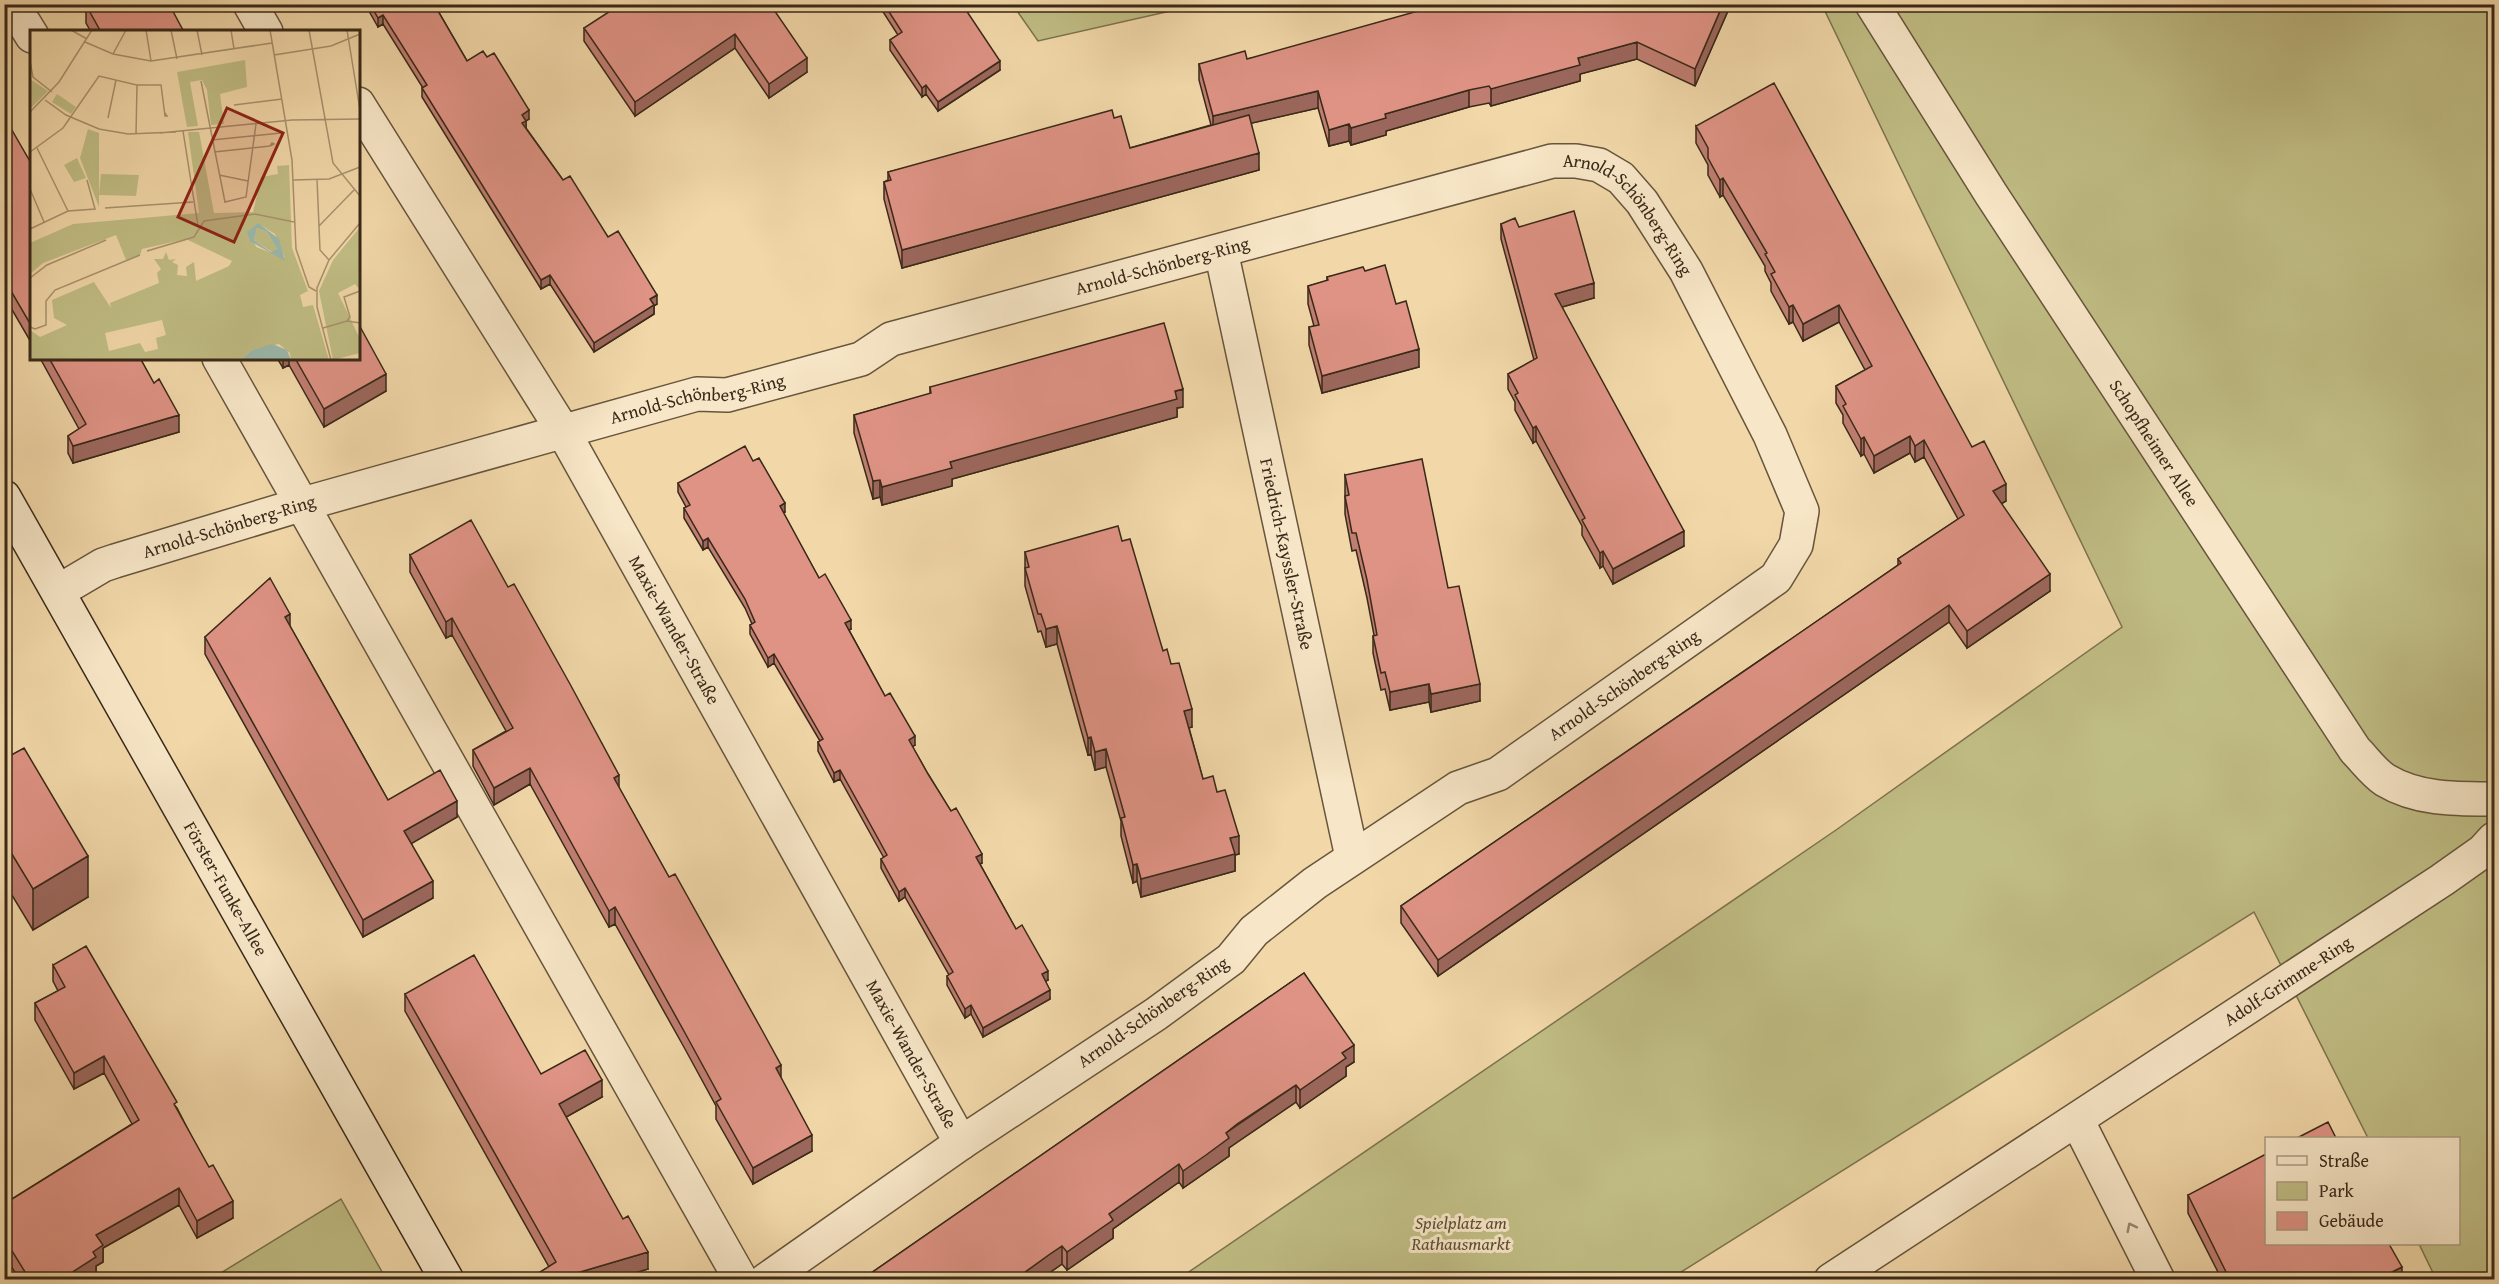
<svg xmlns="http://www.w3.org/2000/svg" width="2499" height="1284" font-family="'Gentium Book Plus',serif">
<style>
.green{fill:#c0bd84;stroke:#7c734e;stroke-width:1.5}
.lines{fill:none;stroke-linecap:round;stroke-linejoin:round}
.street-casing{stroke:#67553c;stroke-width:36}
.secondary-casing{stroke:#392918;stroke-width:36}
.street{stroke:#f7e6c7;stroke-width:33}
.secondary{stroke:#f7e6c7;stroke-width:33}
.wall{fill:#c07e72;stroke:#392918;stroke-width:1.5}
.shaded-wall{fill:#9c675d;stroke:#392918;stroke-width:1.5}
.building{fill:#df9385;stroke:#392918;stroke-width:1.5}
.oneway{stroke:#988870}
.labels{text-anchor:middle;stroke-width:6;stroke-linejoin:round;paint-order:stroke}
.street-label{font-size:18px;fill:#392918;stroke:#f7e6c7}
.park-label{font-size:18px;font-style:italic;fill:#5b4e33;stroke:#f7e6c7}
.inset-road{fill:none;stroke:#a8926f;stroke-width:1.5}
.view{fill:#8f2418;fill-opacity:0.15;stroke:#8f2418;stroke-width:3}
.inset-edge{fill:none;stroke:#392918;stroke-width:3}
</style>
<rect width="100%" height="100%" fill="#f2d8a9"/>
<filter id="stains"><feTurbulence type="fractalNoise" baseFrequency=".00333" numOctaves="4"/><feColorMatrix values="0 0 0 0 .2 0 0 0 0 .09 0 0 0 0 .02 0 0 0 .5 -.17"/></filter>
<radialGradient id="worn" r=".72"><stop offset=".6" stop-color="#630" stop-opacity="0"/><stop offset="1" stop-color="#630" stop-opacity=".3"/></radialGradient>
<!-- green -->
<path class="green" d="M1013,5H1197L1038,41Z
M1822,5H2494V1279H2436L2419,1244H2458V1138H2368L2254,912L1670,1279L1177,1280L1836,830L2122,627Z
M341,1199L386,1279H211Z"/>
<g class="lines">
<defs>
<g id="street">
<path d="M250,4L266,32"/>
<path id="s1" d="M1872,4L1991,194L2355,750C2364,759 2374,773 2385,780C2418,800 2457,799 2494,799"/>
<path d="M24,23L32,36"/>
<path id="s2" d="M358,104L563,431L961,1143"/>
<path id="s3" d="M1221,251L1352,857"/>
<path d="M219,358L741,1280"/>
<path id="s4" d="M59,591L103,565L115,561L303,504L697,394L727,395L861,359L891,339L1552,161H1576L1599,165L1621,178L1642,202L1686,271L1770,435L1802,511L1796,545L1776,578L1498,774L1458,788L1315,883L1254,931L1231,959L1156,1014L961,1143L766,1280"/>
<path d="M2077,1120L2158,1280"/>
<path id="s5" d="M1831,1280L2442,880L2483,851L2494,839"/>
</g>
<g id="secondary">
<path id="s6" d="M4,497L447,1280"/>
</g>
</defs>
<!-- street casing -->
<use href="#street" class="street-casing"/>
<!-- secondary casing -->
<use href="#secondary" class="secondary-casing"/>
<!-- street -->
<use href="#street" class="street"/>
<!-- secondary -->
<use href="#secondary" class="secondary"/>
</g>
<!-- wall -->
<path class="wall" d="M365,4H434L467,61L487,57L529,119L526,121V128L563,180L608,237L657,304L654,306V314L594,352L550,284L541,289L422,97V88H423L383,24L378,27Z
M770,4L807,72L769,98L735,48L635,116L584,41V28Z
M878,4H962L1000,70L938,111L926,94L922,97L890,50V40L898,35Z
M1546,4H1731L1695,86L1637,59L1580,74V81L1491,106L1489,103L1469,107L1386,131V135L1351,145L1349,141L1329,146L1318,108L1251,123L1259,170L902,268L884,199V182L888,180V172L1114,118L1130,148L1211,125L1199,80V64L1247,59Z
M86,5L184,32H91L86,23Z
M4,119L32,165V344L4,296Z
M1696,126L1972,447L2006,501L2001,504L2050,591L1967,648L1949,622L1438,976L1401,923V906L1791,639L1898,565V559L1958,519L1924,457L1915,462L1910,453L1874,473L1864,454L1861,456L1843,423V415L1836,403V386L1865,370L1839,322L1803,341L1793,322L1789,324L1771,291V283L1765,271V266L1723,195L1720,197L1708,175V165L1696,143Z
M1501,224L1519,227L1594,298L1562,307L1684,546L1613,584L1603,566L1600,568L1582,535V526L1536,441L1533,443L1515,410V402L1508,389V374L1534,360L1501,239Z
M1365,271L1396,304L1419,367L1322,393L1309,345V327L1314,326L1308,304V286L1327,281V277Z
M40,358H140L179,432L73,463L68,453V436L79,429Z
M277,358H358L386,391L324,427L289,365L283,368Z
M930,387L1183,407L1177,408V417L952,479V486L882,505L880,497L873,499L854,433V415L930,394Z
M753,461L785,512L783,513L819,578L851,629L849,630L885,696L915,745L912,746L928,774L982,863L980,864L1016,929L1048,980L1045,981L1050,999L983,1037L971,1014L965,1018L947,985V976L949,975L905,897L899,901L881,868V859L884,858L875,842L840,779L834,782L818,751V742L820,741L774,663L768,667L750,634V625L752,624L745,608L708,547L703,550L684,518V508L686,507L678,492V483Z
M1345,475L1448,588L1480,701L1431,712L1429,702L1390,710L1385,689L1381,690L1373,653V636L1374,635L1367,598L1356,550L1352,551L1345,514Z
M1122,541L1163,651L1171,664L1192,727L1189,728L1203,779L1217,792L1239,854L1235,855V871L1141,897L1137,881L1133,883L1121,836V821L1106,767L1095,770L1091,754L1088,755L1057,644L1046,647L1041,631L1038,632L1025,586V552Z
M410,555L619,788L781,1078L812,1151L753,1184L716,1119V1106L685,1049L615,924L609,927L530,784L494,805L473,766V750L506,731L452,635L446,638L410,572Z
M290,626L388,800L457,817L411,843L433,898L363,937L205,654V637Z
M4,759L88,897L33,930L4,882Z
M53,965L177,1108L233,1218L197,1238L179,1205L103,1248V1262L96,1266V1274L86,1280H20L4,1255V1204L132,1124L104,1073L74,1089L35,1020V1003L58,991L53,981Z
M1304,973L1354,1062L1346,1067V1076L1300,1108L1296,1102L1237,1142L1229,1148V1156L1183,1188L1179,1182L1113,1229V1238L1067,1270L1062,1264L1039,1280H861Z
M405,994L541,1074L602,1097L566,1117L648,1269L611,1280H537V1274L549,1267L405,1011Z
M2188,1195L2402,1280H2222L2188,1213Z"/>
<!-- shaded-wall -->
<path class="shaded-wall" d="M1723,4H1731L1695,86V69Z
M383,15V24L378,27V18Z
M735,34V48L635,116V102Z
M1637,42V59L1580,74V81L1491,106V89L1578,58Z
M807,58V72L769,98V84Z
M1000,61V70L938,111V102Z
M926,85V94L922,97V88Z
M1469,90V107L1386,131V135L1351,145V128L1385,114Z
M1318,91V108L1213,132V116Z
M529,110V119L526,121V130L522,132V115Z
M1349,124V141L1329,146V130Z
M1259,153V170L902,268V250Z
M1723,178V195L1720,197V180Z
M550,275V284L541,289V280Z
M1594,283V298L1555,309V294Z
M657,295V304L654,306V314L594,352V343L650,299Z
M1793,305V322L1789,324V307Z
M1839,305V322L1803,341V324Z
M1419,349V367L1322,393V376Z
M283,358H289V365L283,368Z
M386,374V391L324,427V409Z
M1183,389V407L1177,408V417L952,479V486L882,505V487L950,462Z
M179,415V432L73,463V446Z
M1536,426V441L1533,443V428Z
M1910,436V453L1874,473V456Z
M1864,437V454L1861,456V439Z
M1924,440V457L1915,462V446Z
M880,480V497L873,499V481Z
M2006,484V501L1993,508V491Z
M785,503V512L780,515V506Z
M1684,531V546L1613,584V569Z
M708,538V547L703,550V541Z
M1603,551V566L1600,568V553Z
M2050,574V591L1967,648V631Z
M1949,605V622L1438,976V960Z
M290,614V631L285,617Z
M452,618V635L446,638V622Z
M851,620V629L845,632V623Z
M1057,626V644L1046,647V629Z
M774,654V663L768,667V658Z
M1429,684V702L1390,710V692Z
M1480,684V701L1431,712V694Z
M1192,709V727L1184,729V711Z
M915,736V745L909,749V740Z
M1091,737V754L1088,755V738Z
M1106,749V767L1095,770V752Z
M530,768V784L494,805V788Z
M840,770V779L834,782V773Z
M619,775V792L614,778Z
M457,801V817L404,848V831Z
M1239,836V854L1235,855V871L1141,897V879L1230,838Z
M982,854V863L976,866V857Z
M88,856V897L33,930V889Z
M1137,864V881L1133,883V865Z
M433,881V898L363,937V920Z
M905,888V897L899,901V892Z
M615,907V924L609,927V911Z
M1048,971V980L1042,983V974Z
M1050,990V999L983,1037V1028Z
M971,1005V1014L965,1018V1009Z
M1354,1045V1062L1346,1067V1076L1300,1108V1090L1342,1053Z
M104,1056V1073L74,1089V1073Z
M781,1065V1082L776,1068Z
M602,1080V1097L559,1121V1104Z
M1296,1085V1102L1229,1148V1156L1183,1188V1171L1226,1133Z
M812,1135V1151L753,1184V1168Z
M1179,1164V1182L1113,1229V1238L1067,1270V1252L1109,1214Z
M179,1188V1205L103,1248V1262L96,1266V1274L86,1280H60L93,1252L96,1235Z
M233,1201V1218L197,1238V1221Z
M1062,1246V1264L1039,1280H1014L1050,1254Z
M648,1252V1269L611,1280H553Z
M2402,1267V1280H2384V1276Z"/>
<!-- building -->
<path class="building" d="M88,4H169L184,32H101L86,5Z
M370,4H434L467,61L483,51L487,57L494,53L529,110L522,115L526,121L522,123L563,180L570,176L608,237L618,231L657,295L650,299L654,305L594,343L550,275L541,280L422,88L427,85L383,15L378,18Z
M621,4H770L807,58L769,84L735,34L635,102L584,28Z
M884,4H962L1000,61L938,102L926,85L922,88L890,40L902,32Z
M1443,4H1539L1540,6L1546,4H1723L1695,69L1637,42L1578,58L1580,65L1491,89L1489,86L1469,90L1385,114L1386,118L1351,128L1349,124L1329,130L1318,91L1213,116L1199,64L1245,51L1247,59Z
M1774,83L1972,447L1984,441L2006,484L1993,491L2050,574L1967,631L1949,605L1438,960L1401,906L1791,639L1901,563L1898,559L1964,515L1924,440L1915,446L1910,436L1874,456L1864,437L1861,439L1843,406L1846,404L1836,386L1872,366L1839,305L1803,324L1793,305L1789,307L1771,274L1775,272L1765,254L1767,253L1723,178L1720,180L1708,158V148L1696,126Z
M1112,110L1114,118L1121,116L1130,148L1249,115L1259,153L902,250L884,182L891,180L888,172Z
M5,118L32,165V327L4,279Z
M1574,211L1594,283L1555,294L1684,531L1613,569L1603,551L1600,553L1582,520L1585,518L1536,426L1533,428L1515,395L1518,393L1508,374L1537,358L1501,224L1515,218L1519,227Z
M1385,265L1396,304L1406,301L1419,349L1322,376L1309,327L1319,325L1308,286L1328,280L1327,277L1363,267L1365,271Z
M358,323L386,374L324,409L295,358H358Z
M1164,323L1183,389L1175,391L1177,399L950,462L952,468L882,487L880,480L873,481L854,415L931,393L930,387Z
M49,358H140L154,383L159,379L179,415L73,446L68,436L86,424Z
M745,446L753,461L759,458L785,503L780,506L819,578L825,574L851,620L845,623L885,696L890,693L915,736L909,740L928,774L951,811L956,808L982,854L976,857L1016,929L1022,925L1048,971L1042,974L1050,990L983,1028L971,1005L965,1009L947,976L953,972L905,888L899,892L881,859L887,855L875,833L840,770L834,773L818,742L823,739L774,654L768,658L750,625L755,622L745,599L708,538L703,541L684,508L690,505L678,483Z
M1422,459L1448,588L1459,586L1480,684L1431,694L1429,684L1390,692L1385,672L1381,673L1373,636L1377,635L1367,580L1356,533H1352L1345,496L1349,495L1345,475Z
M471,520L508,587L514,584L570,684L619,775L614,778L669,877L675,874L763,1032L781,1065L776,1068L812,1135L753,1168L716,1102L721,1099L685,1033L615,907L609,911L530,768L494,788L473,750L513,728L452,618L446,622L410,555Z
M1118,526L1122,541L1130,539L1163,651L1167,649L1171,664L1179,663L1192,709L1184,711L1203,779L1213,776L1217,792L1225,790L1239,836L1230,838L1235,854L1141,879L1137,864L1133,865L1121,818L1125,817L1106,749L1095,752L1091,737L1088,738L1057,626L1046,629L1041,614H1038L1025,568L1029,567L1025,552Z
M270,578L290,614L285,617L388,800L440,770L457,801L404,831L433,881L363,920L205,637Z
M24,748L88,856L33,889L4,841V759Z
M86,946L177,1102L174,1104L209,1167L213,1165L233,1201L197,1221L179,1188L96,1235L103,1245L93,1252L96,1257L60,1280H30L4,1238V1204L139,1120L104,1056L74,1073L35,1003L65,987L53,965Z
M474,955L541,1074L585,1050L602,1080L559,1104L623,1219L628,1216L648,1252L553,1280H540L537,1274L556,1262L405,994Z
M1304,973L1354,1045L1342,1053L1346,1058L1300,1090L1296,1085L1237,1124L1226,1133L1229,1138L1206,1155L1183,1171L1179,1164L1109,1214L1113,1220L1067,1252L1062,1246L1050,1254L1014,1280H861Z
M2328,1122L2336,1138H2297Z
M2266,1154V1244H2389L2402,1267L2384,1276L2385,1280H2230L2188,1195Z"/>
<!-- one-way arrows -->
<defs><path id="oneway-chevron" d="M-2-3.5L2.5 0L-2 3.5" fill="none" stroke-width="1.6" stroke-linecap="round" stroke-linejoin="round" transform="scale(1.5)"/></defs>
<use class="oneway" href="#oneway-chevron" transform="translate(2131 1227) rotate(-117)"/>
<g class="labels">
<!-- street labels -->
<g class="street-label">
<text dy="6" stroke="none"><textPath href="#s4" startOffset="1659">Arnold-Schönberg-Ring</textPath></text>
<text dy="6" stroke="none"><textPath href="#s4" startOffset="1155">Arnold-Schönberg-Ring</textPath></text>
<text dy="6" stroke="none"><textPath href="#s4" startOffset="669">Arnold-Schönberg-Ring</textPath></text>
<text dy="6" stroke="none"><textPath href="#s1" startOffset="522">Schopfheimer Allee</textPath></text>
<text dy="6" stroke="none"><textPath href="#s4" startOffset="183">Arnold-Schönberg-Ring</textPath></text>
<text dy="6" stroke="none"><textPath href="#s3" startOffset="310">Friedrich-Kayssler-Straße</textPath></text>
<text dy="6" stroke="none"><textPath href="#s2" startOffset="614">Maxie-Wander-Straße</textPath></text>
<text transform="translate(1624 685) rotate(-35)" y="6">Arnold-Schönberg-Ring</text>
<text dy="6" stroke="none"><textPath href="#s6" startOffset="450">Förster-Funke-Allee</textPath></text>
<text dy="6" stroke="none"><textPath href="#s5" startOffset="546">Adolf-Grimme-Ring</textPath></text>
<text transform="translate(1153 1012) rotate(-35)" y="6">Arnold-Schönberg-Ring</text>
<text dy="6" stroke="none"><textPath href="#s2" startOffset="1100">Maxie-Wander-Straße</textPath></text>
</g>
<!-- park labels -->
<g class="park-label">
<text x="1461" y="1229">Spielplatz am<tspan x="1461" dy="21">Rathausmarkt</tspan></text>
</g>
</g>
<!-- overview -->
<g transform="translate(30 30)">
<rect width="330" height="330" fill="#f2d8a9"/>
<path d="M215,30L217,57L190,64L194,94L181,95L177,60L172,50L160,52L168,96L157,97L147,42ZM0,49L18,61L0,79ZM27,64L46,77L41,84L22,72ZM58,99L69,103V177L50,128ZM158,102H169L184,183L223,182L231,147L248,144L247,136L259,135L262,218L278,261L270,265L273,277L283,275L299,330H261L260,323L249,314L222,320L211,330H0V300L10,307L37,295L24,288L22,270L64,252L81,278L80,273L129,253L127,243L131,239L124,229H133L136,222L139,230L146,229L142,232L148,235L147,245L157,246L156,237L164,232L166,251L199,236L202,231L156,209L112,219L110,225L96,230L86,205L13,233L0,244V213L43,194L169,183ZM232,196L245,204L255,228L226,217L220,200ZM132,290L136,305L126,308L128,319L115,322L110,313L79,321L75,303ZM47,128L56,148L44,152L34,135ZM71,144L109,145L106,166L69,165ZM330,197V260L325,254L308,263L330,309V323L303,330L289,261L303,230ZM227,198L237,202L247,219L242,222L224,210Z" fill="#c0bd84" fill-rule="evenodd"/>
<path d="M228,193L249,209L255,231L220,211L217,202ZM227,198L237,202L247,219L241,222L224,210ZM242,314L257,320L261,330H211L222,320Z" fill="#9bb9ac" fill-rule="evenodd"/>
<path class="inset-road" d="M41,0L57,9M116,0L121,31M141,0L147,29M167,0L172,25M201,0L204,19M240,0L262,130L266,219L279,257L286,261M279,0L303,133L330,166M317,0L330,80M55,12L83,24L121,31L242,13M83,24L96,0M244,25L301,16L330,4M0,31L3,47L22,62M171,51L195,172L216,167L226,94M107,55H131L135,86H137L135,83M15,70L36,85L69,99L98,104L146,102M204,75L252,69M0,82L29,52L62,0M78,88L86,50M153,101L168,196M130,103L262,90L330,89M182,110L251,103M7,118L38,181M0,122L33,98L69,46L107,55L106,104M184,122L240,116L244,114L242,113L240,116M189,145L218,151M287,149L290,220L299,230M263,150L299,149L330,137M0,159L14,192M75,178L163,172M289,196L324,160M0,199L38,181L65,179L57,150M117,221L164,207L174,191L225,184L264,192M0,248L17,235L76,210M317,291L320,287L314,267L330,261M0,297L5,299L16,295V271L25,260L110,225M293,298L317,291L330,293M301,330L287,277V258L299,230L330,193"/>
<path class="view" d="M197,78L253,103L204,212L148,187Z"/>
<rect width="330" height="330" class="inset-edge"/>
</g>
<!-- margin -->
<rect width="2499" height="1284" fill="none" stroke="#f2d8a9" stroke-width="24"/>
<rect x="6" y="6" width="2487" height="1272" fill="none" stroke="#392918" stroke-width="3"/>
<rect x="12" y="12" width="2475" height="1260" fill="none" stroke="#392918" stroke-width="1.5"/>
<!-- legend -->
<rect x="2265" y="1137" width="195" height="108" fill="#f7e6c7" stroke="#ab9a81" stroke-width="1.5"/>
<rect x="2277" y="1156" width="30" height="9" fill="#f7e6c7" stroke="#ab9a81" stroke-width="1.5"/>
<text x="2319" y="1167" font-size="18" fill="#392918">Straße</text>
<rect x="2277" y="1182" width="30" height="18" fill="#c0bd84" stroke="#ab9a81" stroke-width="1.5"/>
<text x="2319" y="1197" font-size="18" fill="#392918">Park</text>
<rect x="2277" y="1212" width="30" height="18" fill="#df9385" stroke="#ab9a81" stroke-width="1.5"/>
<text x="2319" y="1227" font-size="18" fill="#392918">Gebäude</text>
<rect width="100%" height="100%" filter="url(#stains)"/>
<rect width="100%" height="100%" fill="url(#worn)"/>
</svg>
